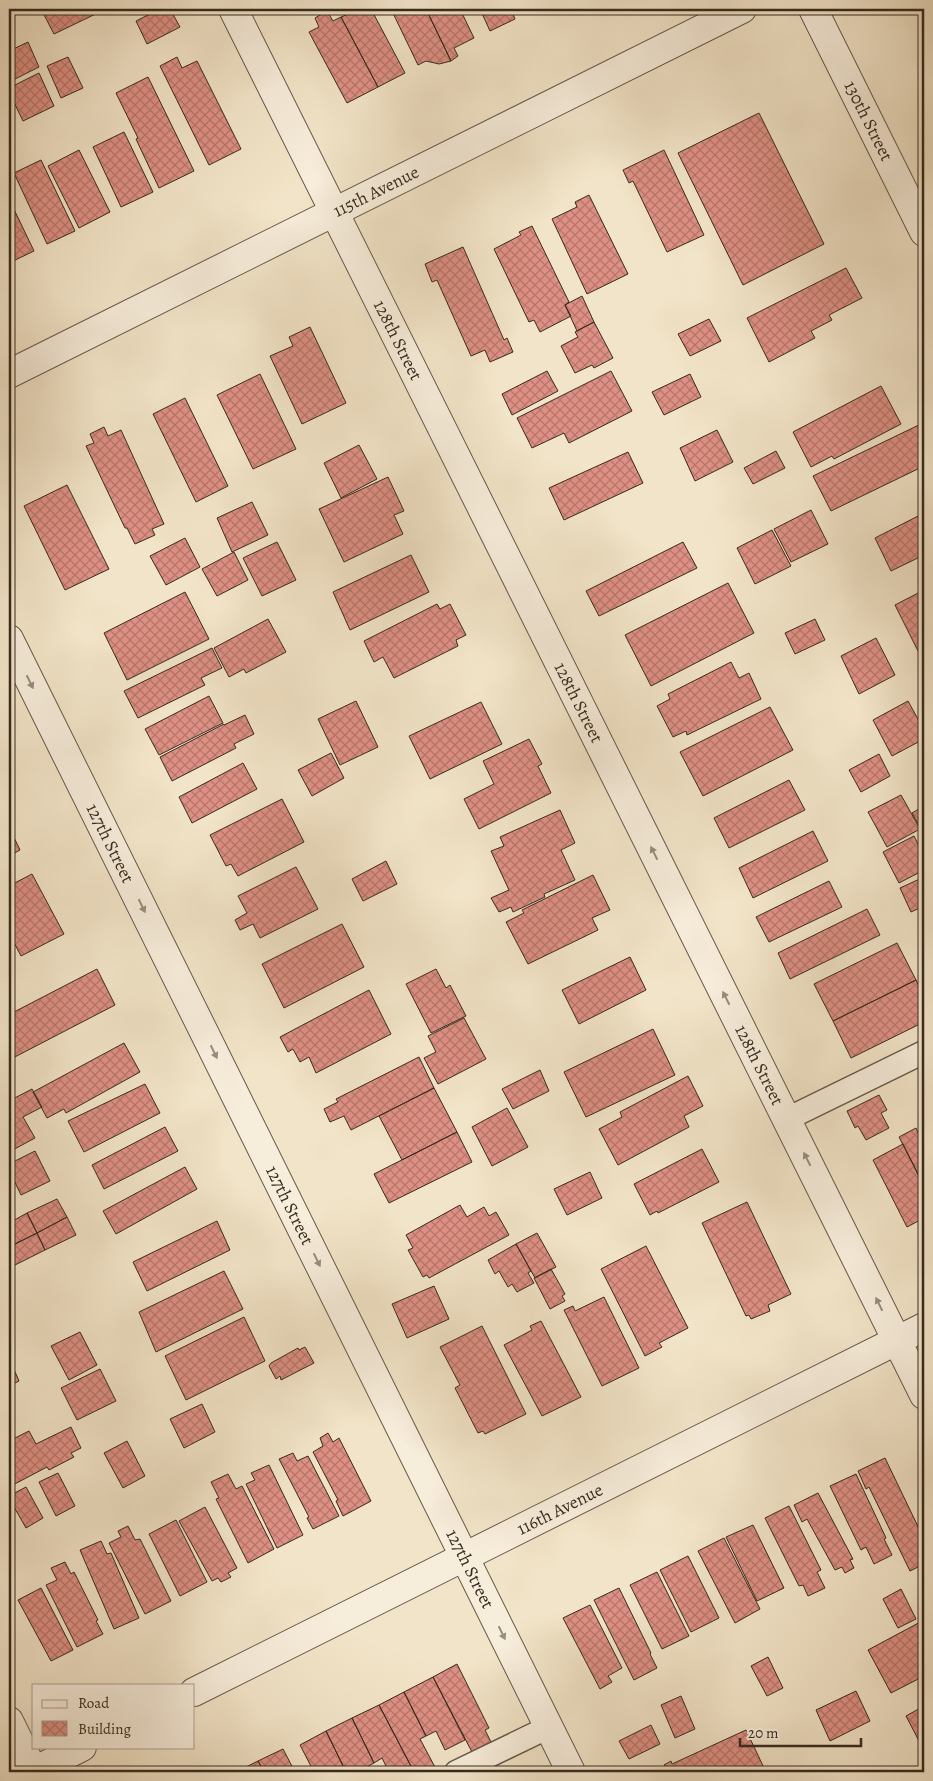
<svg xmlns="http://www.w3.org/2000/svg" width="933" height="1781" font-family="Alegreya,serif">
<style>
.building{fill:url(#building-cross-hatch);stroke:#372b1f}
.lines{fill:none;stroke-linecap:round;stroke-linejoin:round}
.service-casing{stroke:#665949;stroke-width:25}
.minor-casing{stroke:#665949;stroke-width:30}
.tertiary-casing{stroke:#665949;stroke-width:30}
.service{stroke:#f7eddb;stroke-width:22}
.minor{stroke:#f7eddb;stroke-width:28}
.tertiary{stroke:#f7eddb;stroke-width:28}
.oneway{fill:#978c7d}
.labels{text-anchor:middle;stroke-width:5;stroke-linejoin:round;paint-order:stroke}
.street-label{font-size:18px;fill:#372b1f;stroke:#f7eddb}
</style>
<defs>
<pattern id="building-cross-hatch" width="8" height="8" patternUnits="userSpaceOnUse" patternTransform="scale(1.25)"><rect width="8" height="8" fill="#df9084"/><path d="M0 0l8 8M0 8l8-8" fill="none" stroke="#b6766b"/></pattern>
</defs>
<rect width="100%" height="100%" fill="#f2e4c8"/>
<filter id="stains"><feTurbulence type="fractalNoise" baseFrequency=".004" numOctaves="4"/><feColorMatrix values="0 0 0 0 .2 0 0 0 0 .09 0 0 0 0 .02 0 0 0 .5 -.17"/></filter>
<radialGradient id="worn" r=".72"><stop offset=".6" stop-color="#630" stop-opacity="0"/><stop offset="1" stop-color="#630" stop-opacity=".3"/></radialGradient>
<!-- building -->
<path class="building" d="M41,9H106L54,34Z
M160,9H170L180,27L147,44L136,21Z
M346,9H371L405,73L378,87L341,17L348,14Z
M391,9H426L451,61L439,64L426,61L418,65Z
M426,9H460L474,38L454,48L458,56L451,61Z
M480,9H511L515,19L490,31Z
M327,11L333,21L341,17L378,87L347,103L309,32L319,27L315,18Z
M28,42L39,67L9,82V51Z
M68,57L83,88L61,98L47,66Z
M177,57L182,68L197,61L241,149L209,165L160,66Z
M39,73L54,106L23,121L9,92V88Z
M148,77L194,171L159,188L136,139L138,138L116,93Z
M759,113L824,244L743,285L678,153Z
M124,132L153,192L121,207L93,147Z
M79,150L110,212L79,228L48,166Z
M664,150L704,235L667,252L633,181L629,183L623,170Z
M41,160L75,231L47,244L14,173Z
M589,195L628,274L587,294L552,219L577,207L575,202Z
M9,199L34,251L9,263Z
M532,226L569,302L565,305L571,316L540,332L534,320L529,322L494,249L521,235L519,232Z
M463,247L504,340L507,338L513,352L490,362L485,350L471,356L437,280L432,282L425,264Z
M846,268L862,298L829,315L832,320L811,331L815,338L769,362L747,318Z
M582,296L594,322L577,331L565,305Z
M709,319L721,341L690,356L678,334Z
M594,322L613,358L594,368L592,365L575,373L561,346L578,337L575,332Z
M310,327L346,403L302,424L270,356L293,346L289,337Z
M547,371L558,391L512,415L502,394Z
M611,371L632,411L569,443L564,433L532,448L517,418Z
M260,374L296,449L253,469L217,395Z
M690,374L701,397L664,415L652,392Z
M881,386L901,424L834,459L832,456L811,467L793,432Z
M185,398L228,486L196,502L153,414Z
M923,423L924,426V466L831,511L813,476Z
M104,427L108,436L121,430L164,524L152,529L155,535L135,544L127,528H125L86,446L94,443L90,434Z
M717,430L733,462L695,481L680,448Z
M359,445L377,479L341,498L324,463Z
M776,451L785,468L753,484L744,468Z
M628,452L643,483L564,520L549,488Z
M388,477L404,511L394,515L403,534L344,562L319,509Z
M67,485L109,569L65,590L24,506Z
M252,502L268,535L232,552L217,518Z
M811,510L828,544L791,562L774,529Z
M924,513V555L891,571L875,538Z
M772,530L791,566L755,584L737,548Z
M185,538L200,567L166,585L150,556Z
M277,542L296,580L262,596L243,558Z
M683,542L697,568L599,616L586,591Z
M234,552L248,580L217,596L202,569Z
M411,555L429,592L350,630L333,592Z
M728,583L754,633L651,686L625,635Z
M924,590V648L918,651L895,605Z
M185,592L209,639L127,680L104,633Z
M437,604L440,609L450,604L466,635L456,640L458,646L394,678L383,657L374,662L364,641Z
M268,619L286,652L246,673L244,669L229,677L214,648Z
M815,619L825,640L795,654L785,633Z
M876,638L895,675L859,694L841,656Z
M212,648L222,668L201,678L205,685L138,718L124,691Z
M731,662L739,678L749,673L761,699L687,735L686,731L673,737L657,706L670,699L668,694Z
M209,696L223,723L159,755L145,729Z
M356,701L378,747L340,765L318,719Z
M908,701L924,730V739L892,756L873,720Z
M481,702L502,744L430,779L409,736Z
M770,707L793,750L703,796L680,752Z
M245,715L254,734L234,744L236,748L172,781L160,757L224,724V725Z
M529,739L542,764L538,766L551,793L479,829L464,799L494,784L483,761Z
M331,753L344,778L312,796L298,770Z
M879,754L890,776L861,792L849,770Z
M243,763L257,789L192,823L179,797Z
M789,780L805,810L729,848L714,818Z
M901,795L920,829L887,847L868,812Z
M282,799L304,842L238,876L231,864L226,866L210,835Z
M924,806V834L912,813Z
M560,810L575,843L561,850L575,880L544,894L545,897L513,912L511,907L499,912L491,898L509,890L491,851L504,846L500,837Z
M9,827L20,850L9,856Z
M813,831L828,861L753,898L739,868Z
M914,836L924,856V870L899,883L883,852Z
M386,861L397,884L363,901L352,879Z
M296,867L318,909L260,938L253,924L240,930L235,920L247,913L238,896Z
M32,874L64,934L21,956L9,933V886Z
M593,875L610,910L592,918L598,930L528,964L506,922L524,913L522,910Z
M924,877V906L911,912L900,888Z
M829,881L842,907L769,942L756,917Z
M867,909L880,935L790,979L778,953Z
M924,914V928L919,917Z
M342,924L364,967L284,1008L262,964Z
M897,943L916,980L833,1021L814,984Z
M630,957L646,990L579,1024L562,990Z
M97,969L115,1005L9,1060V1002L14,1012Z
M436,969L446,988L450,985L466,1016L431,1033L406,984Z
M916,980L924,997V1022L851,1058L833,1021Z
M369,990L391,1034L316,1073L309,1057L300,1062L293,1049L288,1052L280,1037Z
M464,1018L486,1059L438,1084L424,1058L436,1052L428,1036Z
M653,1029L675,1075L586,1117L564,1072Z
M124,1043L140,1072L66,1113L64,1109L47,1118L33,1092Z
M419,1057L434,1088L351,1130L344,1116L330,1122L324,1109L338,1102L336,1099Z
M540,1070L549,1091L513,1109L502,1089Z
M688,1076L703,1106L684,1116L689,1127L618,1165L599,1129L622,1117L620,1112Z
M145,1084L160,1113L84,1152L68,1121Z
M434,1088L457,1132L402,1160L379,1116Z
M32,1089L42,1107L23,1117L35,1138L9,1152V1101Z
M879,1095L887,1110L881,1113L889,1128L866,1140L858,1126L855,1128L847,1111Z
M507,1108L528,1147L492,1166L472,1127Z
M165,1127L178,1151L104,1189L92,1165Z
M916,1128L924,1146V1186L899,1137Z
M457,1132L472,1162L389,1203L374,1174Z
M903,1144L924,1186V1218L907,1227L873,1160Z
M702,1149L719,1182L658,1213L657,1211L650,1215L634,1184Z
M35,1151L50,1181L21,1195L9,1170V1164Z
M185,1167L197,1189L116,1234L103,1211Z
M590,1172L602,1198L567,1215L554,1189Z
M57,1199L67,1217L37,1233L27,1213Z
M747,1202L791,1294L768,1305L770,1311L751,1319L749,1315L746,1316L702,1223Z
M460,1205L467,1217L484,1207L489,1216L496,1212L509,1235L429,1278L427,1275L423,1277L408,1250L413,1248L406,1235Z
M27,1213L37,1233L9,1247V1223Z
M67,1217L76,1235L45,1250L37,1233Z
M217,1221L230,1250L147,1291L133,1262Z
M37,1233L45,1250L11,1267L9,1263V1247Z
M537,1233L556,1267L535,1278L516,1244Z
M516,1244L531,1271L528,1273L534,1283L517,1292L512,1284L508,1287L499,1271L495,1274L488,1260Z
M646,1246L688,1328L659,1343L662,1347L645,1356L601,1269Z
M551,1269L565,1294L562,1296L565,1301L550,1309L534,1278Z
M224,1271L243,1309L156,1352L139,1312Z
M434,1286L449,1319L407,1338L392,1304Z
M604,1297L639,1368L602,1386L564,1310L573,1306L575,1311Z
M244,1317L265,1361L186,1400L165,1356Z
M541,1321L581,1397L542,1416L504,1345L532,1330L530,1326Z
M482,1326L526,1414L485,1434L483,1431L478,1433L455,1388L460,1385L440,1347Z
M80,1332L97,1365L69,1380L51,1346Z
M305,1347L314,1363L281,1380L280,1376L276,1379L269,1366L271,1363L298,1348L299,1350Z
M9,1358L19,1381L9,1386Z
M100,1369L116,1401L77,1420L61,1388Z
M202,1404L215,1432L184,1448L170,1419Z
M71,1427L81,1448L71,1453L74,1457L49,1470L47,1467L9,1487V1441L29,1431L36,1444Z
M328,1433L333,1442L339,1438L371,1501L343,1516L336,1501L338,1500L313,1452L323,1446L320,1438Z
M127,1441L145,1476L123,1488L104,1453Z
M293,1453L297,1461L308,1456L339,1516L313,1529L307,1518L309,1517L279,1459Z
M885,1458L924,1539V1554L920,1556L924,1564L910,1571L869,1487L866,1489L858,1471Z
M269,1465L303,1535L277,1548L246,1484L255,1480L251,1473Z
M58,1473L75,1506L56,1516L39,1482Z
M228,1474L236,1489L242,1486L274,1549L248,1563L216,1499L219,1498L211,1482Z
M856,1474L886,1538L884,1539L892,1555L874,1564L866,1547L861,1550L830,1486Z
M26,1487L43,1518L26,1528L9,1498V1496Z
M818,1493L853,1559L850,1560L854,1568L845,1573L842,1567L835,1570L807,1519L802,1522L794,1505Z
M789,1506L821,1570L817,1572L825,1588L808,1596L803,1585L799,1586L765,1518Z
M205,1507L237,1568L228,1573L231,1577L221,1582L218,1578L212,1581L179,1521Z
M176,1520L207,1582L180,1596L149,1534Z
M753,1525L784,1588L757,1601L726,1537Z
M128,1526L135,1540L140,1539L171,1601L145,1614L109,1543L121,1537L118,1531Z
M724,1538L760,1609L735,1623L698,1551Z
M101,1541L107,1554L111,1553L139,1618L114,1629L80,1550Z
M688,1556L719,1618L691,1632L660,1570Z
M65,1562L71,1574L74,1572L98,1620L96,1621L103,1634L77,1647L46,1585L57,1580L51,1568Z
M657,1572L689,1636L662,1649L630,1585Z
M41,1588L73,1650L51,1661L18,1600Z
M619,1588L651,1653L650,1654L657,1668L634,1680L594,1600Z
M901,1589L916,1619L898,1628L883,1599Z
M590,1605L622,1668L608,1676L612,1682L600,1689L563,1618Z
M924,1620V1676L891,1693L868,1650Z
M768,1657L783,1688L767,1696L751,1666Z
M457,1664L489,1728L485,1730L491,1742L472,1752L433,1677Z
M433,1677L465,1740L445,1750L436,1731L426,1736L404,1692Z
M856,1691L870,1721L830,1741L816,1710Z
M404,1692L426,1736L420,1739L436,1769L430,1772H414L379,1705Z
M681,1696L695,1729L675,1738L661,1705Z
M379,1705L414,1772H389L382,1758L374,1763L352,1718Z
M924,1706V1738L919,1741L906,1716Z
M352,1718L374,1763L366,1767L368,1772H346L326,1731Z
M651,1725L660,1744L629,1759L619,1741Z
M746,1730L765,1770L760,1772H668L664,1765L671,1761L672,1764Z
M326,1731L346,1772H314L300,1745Z
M283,1749L295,1772H264L258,1761Z
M258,1761L264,1772H236Z"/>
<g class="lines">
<defs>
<path id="service" d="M787,1119L924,1052
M456,1772L549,1727"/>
<g id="minor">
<path id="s1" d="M233,9L924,1395"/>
<path id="s2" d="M9,374L742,9"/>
<path id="s3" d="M9,639L571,1772"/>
<path id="s4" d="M194,1692L924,1327"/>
<path d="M9,1721L34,1772"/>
<path d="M32,1772L82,1747"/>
</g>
<g id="tertiary">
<path id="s5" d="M813,9L924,232"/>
</g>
</defs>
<!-- service casing -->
<use href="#service" class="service-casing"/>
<!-- minor casing -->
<use href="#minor" class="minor-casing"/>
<!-- tertiary casing -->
<use href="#tertiary" class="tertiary-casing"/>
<!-- service -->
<use href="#service" class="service"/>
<!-- minor -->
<use href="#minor" class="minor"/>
<!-- tertiary -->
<use href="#tertiary" class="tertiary"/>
</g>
<!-- one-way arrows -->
<defs><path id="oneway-solid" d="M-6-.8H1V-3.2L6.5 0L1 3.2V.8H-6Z" transform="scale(1.25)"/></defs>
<g class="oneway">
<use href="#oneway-solid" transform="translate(30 682) rotate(64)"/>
<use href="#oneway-solid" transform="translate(654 853) rotate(-117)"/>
<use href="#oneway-solid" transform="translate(142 906) rotate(64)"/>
<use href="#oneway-solid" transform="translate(726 998) rotate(-117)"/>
<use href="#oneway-solid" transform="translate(214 1052) rotate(64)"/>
<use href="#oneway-solid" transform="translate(807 1159) rotate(-117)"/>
<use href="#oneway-solid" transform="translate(317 1260) rotate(64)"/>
<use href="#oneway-solid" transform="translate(879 1304) rotate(-116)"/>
<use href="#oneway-solid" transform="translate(502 1633) rotate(64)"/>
</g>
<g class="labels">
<!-- street labels -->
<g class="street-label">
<text dy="6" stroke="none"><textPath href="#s5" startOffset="125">130th Street</textPath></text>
<text dy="6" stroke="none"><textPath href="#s2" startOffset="410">115th Avenue</textPath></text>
<text dy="6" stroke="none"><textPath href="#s1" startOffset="370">128th Street</textPath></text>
<text dy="6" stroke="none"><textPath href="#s1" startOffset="775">128th Street</textPath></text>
<text dy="6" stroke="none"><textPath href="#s3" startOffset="228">127th Street</textPath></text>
<text dy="6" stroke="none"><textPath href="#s1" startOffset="1180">128th Street</textPath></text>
<text dy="6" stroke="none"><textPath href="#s3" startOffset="632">127th Street</textPath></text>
<text dy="6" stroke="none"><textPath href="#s4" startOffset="409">116th Avenue</textPath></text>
<text dy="6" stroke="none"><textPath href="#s3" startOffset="1038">127th Street</textPath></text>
</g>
</g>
<!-- margin -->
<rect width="933" height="1781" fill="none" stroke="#f2e4c8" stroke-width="30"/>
<rect x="10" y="10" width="913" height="1761" fill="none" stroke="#372b1f" stroke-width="2.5"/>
<rect x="15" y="15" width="903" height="1751" fill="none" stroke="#372b1f"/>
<!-- legend -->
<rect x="32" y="1684" width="162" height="65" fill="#f7eddb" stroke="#aa9f90"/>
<rect x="42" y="1700" width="25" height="8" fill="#f7eddb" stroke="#aa9f90"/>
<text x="78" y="1708" font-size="15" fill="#372b1f">Road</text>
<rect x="42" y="1721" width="25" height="15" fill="url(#building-cross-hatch)" stroke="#aa9f90"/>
<text x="78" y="1734" font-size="15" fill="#372b1f">Building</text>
<!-- scale -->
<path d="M740 1738v8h121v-8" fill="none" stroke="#372b1f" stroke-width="2.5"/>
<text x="748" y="1738" font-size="15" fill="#372b1f" stroke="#f7eddb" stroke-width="4" paint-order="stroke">20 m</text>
<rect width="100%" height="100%" filter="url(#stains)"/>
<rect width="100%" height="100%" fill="url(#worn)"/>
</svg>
